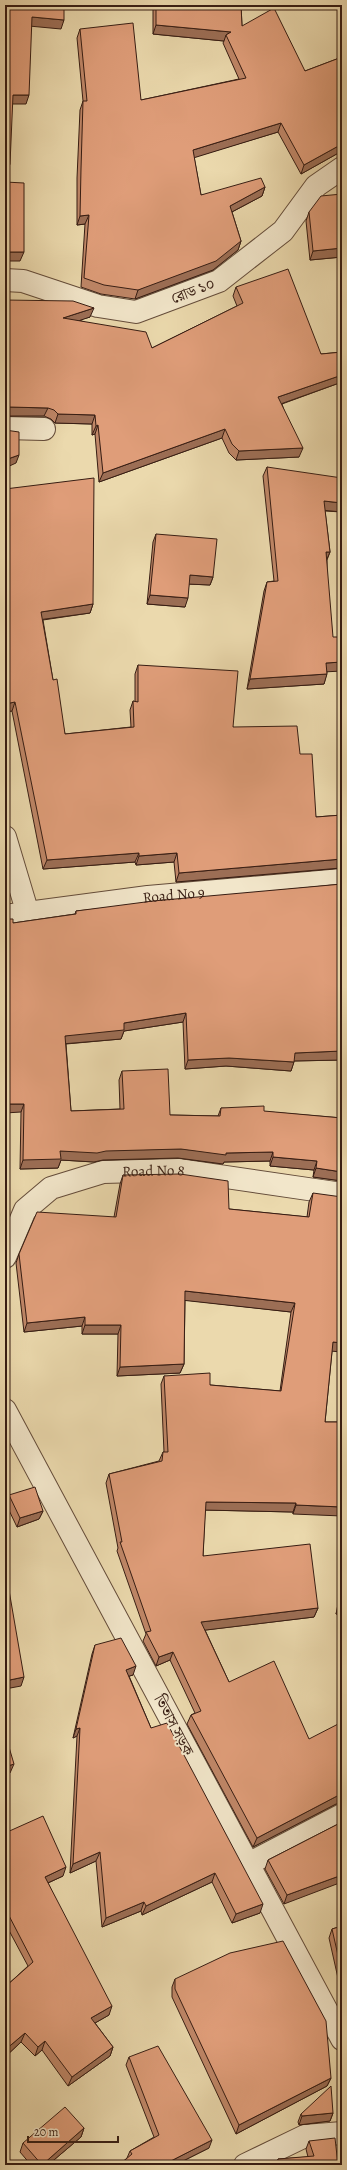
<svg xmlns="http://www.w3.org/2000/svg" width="347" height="2170" font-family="Alegreya,'Noto Serif Bengali',serif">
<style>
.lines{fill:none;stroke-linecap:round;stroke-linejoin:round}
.minor-casing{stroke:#644c3a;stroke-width:24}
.minor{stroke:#f2e6ca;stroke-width:22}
.wall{fill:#c08768;stroke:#371d13}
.shaded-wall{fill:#9c6e55;stroke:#371d13}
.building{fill:#df9d79;stroke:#371d13}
.labels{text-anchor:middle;stroke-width:4;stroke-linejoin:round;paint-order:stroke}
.street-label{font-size:15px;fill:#371d13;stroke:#f2e6ca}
</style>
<rect width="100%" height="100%" fill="#ebd9ad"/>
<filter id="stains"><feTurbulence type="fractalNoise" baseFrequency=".005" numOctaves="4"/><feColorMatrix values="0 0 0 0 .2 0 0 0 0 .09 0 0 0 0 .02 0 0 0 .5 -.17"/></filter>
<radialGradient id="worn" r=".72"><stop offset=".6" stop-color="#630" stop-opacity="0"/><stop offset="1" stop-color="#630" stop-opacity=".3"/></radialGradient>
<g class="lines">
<defs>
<g id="minor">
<path d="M5,280L23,281L98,306L136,312L219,281L283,231L316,186L342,168"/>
<path d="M5,428L44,429"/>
<path d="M5,837L28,914"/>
<path id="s1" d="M5,916L148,897L342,880"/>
<path id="s2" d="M5,1257L25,1210L51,1188L103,1172L178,1170L342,1194"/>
<path d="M5,1410L342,2039"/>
<path d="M248,1864L342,1815"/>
<path d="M245,2165L305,2136L342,2133"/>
</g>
</defs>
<!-- minor casing -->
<use href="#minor" class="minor-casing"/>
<!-- minor -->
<use href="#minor" class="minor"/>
</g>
<!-- wall -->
<path class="wall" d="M153,5H241L242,26L305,71L342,57V151L301,174L278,132L194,157L201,195L265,187L262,196L232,212L241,241L238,250L213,270L135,299L101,294L81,287L85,224L77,225V178L80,110L83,101L77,38L80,29L141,100L239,79L223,43L224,41L153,34Z
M342,194V257L310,260L306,221L309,212Z
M236,287L321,354L342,352V382L282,404L299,457L236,460L229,453L222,438L99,482L95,434L92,435V424L55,423L51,419L44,416H5V300L90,317L79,320L152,348L237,306L233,296Z
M267,467L342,512L325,511L330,552L327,560V672L324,684L247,689L264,591L267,582L274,581L263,476Z
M5,489L93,604L90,613L43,620L53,680L65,734L131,727L130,710L133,701L135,702V674L138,665L233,727L300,754L316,817L342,815V868L176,882L174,862L136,865L135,862L43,869L12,711L5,712Z
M156,534L213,577L210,585L189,584L185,607L147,604L153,542Z
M342,884V1060L294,1061L291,1071L226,1066L185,1069L183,1022L124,1031L121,1039L66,1044L71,1111L120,1109L119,1080L122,1071L170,1115L218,1116L221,1108L342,1118V1181L313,1177L314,1170L270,1166V1161L224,1162L223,1164L178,1158L103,1160L94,1162L61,1160L58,1168L20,1169L21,1112L13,923L75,914L76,911Z
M123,1175L229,1209L307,1217L309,1202L313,1193L332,1351L325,1422H342L293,1514V1512L205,1510L203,1556L318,1608L314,1617L205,1630L229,1682L336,1804L253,1847L187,1724L191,1715L195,1713L170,1660L156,1666L143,1641L146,1634L117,1551L118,1548L106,1483L109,1474L159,1461L163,1452H164L161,1384L164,1376L210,1385L280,1391L291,1312L185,1300L184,1364L180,1373L117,1376L118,1334H82V1326L24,1332L16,1263L19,1254L114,1217L120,1184Z
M9,1495L43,1511L39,1519L17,1527L6,1504Z
M342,1584V1614H336Z
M95,1645L133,1675L129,1676L151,1728L260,1913L232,1923L212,1882L142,1915L141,1911L102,1927L96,1861L70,1873L77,1736L73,1738L92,1654Z
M342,1822L284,1904L265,1869L268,1860Z
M5,1833L63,1876L48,1883L109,2015L95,2023L113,2047L110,2056L68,2086L42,2050L35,2056L21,2042L5,2057V1987L28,1966L5,1923Z
M342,1926V1996L329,1938L332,1929Z
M175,1979L331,2078L327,2086L236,2134L172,1997V1987Z
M129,2057L209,2148L175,2165H119L127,2158L130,2151L154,2137L126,2065Z
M333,2113L330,2121L299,2125L298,2122L301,2114Z
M84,2128L81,2137L48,2165H31L20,2152L23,2143Z
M309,2141L338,2165H276L278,2159L308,2157L306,2149Z"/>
<!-- shaded-wall -->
<path class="shaded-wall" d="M32,17L64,20L61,29L29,26Z
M156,25L231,32L226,35L224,41L153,34Z
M13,95H29L26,104H10Z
M281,123L278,132L190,159L193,150Z
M342,144V151L301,174L304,165Z
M5,164H10L7,173H5Z
M265,187L262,196L226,215L230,206Z
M89,215L85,224L77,225L80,216Z
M241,241L238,250L213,270L135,299L138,290Z
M342,248V257L310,260L313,251Z
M5,252H24L20,261H5Z
M94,308L90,317L60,327L63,318Z
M342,375V382L275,406L278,397Z
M5,407H9L48,408L44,416H5Z
M58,414L95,415L92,424L55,423Z
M98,425L95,434L92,435L96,426Z
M225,429L222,438L99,482L103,473Z
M303,448L299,457L236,460L239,451Z
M19,455L16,463L5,468V460Z
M324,501L342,503V512L321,510Z
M326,552H330L326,561Z
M190,575L213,577L210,585L187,584Z
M150,595L188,598L185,607L147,604Z
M93,604L90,613L38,620L41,612Z
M342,662V671L323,672L326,663Z
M327,674L324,684L247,689L250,679Z
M15,702L12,711L5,712V704Z
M139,853L135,862L43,869L47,860Z
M177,853L174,862L136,865L139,856Z
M342,859V866L341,868L176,882L179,873Z
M186,1013L183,1022L124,1031L121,1039L62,1044L65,1036L124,1023Z
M342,1051V1060L291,1061L295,1053Z
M229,1058L294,1062L291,1071L226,1066L185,1069L188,1060Z
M5,1104H24L21,1112L5,1113Z
M181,1149L226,1153L273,1152L270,1161L224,1162L223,1164L178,1158L103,1160L94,1162L61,1160L58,1168L20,1169L23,1160L60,1151Z
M273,1157L317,1161L314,1170L270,1166Z
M316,1168L342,1172V1181L313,1177Z
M185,1291L295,1303L291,1312L181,1300Z
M85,1317L82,1326L24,1332L27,1323Z
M85,1325H121L118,1334H82Z
M333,1342L342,1343V1352L330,1351Z
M184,1364L180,1373L117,1376L120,1367Z
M206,1502L296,1503L293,1512L202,1510Z
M296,1505L342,1507V1516L293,1514Z
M43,1511L39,1519L17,1527L20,1518Z
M339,1606H342V1614H336Z
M318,1608L314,1617L198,1631L201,1622Z
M173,1652L170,1660L156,1666L159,1657Z
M136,1666L133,1675L123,1678L126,1670Z
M24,1677L21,1686L5,1689V1681Z
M80,1728L77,1736L73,1738L76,1729Z
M14,1764L10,1773L5,1775V1767Z
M339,1795H342V1803L336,1804L253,1847L257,1838Z
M100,1852L96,1861L70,1873L73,1864Z
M66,1867L63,1876L41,1886L45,1877Z
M215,1873L212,1882L142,1915L146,1906Z
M342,1875V1882L284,1904L287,1895Z
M144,1902L141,1911L102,1927L106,1918Z
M263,1904L260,1913L232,1923L236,1914Z
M112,2006L109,2015L88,2027L91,2018Z
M25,2033L21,2042L5,2057V2050Z
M45,2041L42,2050L35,2056L38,2047Z
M113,2047L110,2056L68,2086L72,2077Z
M331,2078L327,2086L236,2134L239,2125Z
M333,2113L330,2121L299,2125L302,2116Z
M84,2128L81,2137L48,2165H42Z
M212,2140L209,2148L175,2165H163Z"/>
<!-- building -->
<path class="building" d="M5,5H64V20L32,17L29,95H13L10,164H5Z
M156,5H241L242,26L274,8L305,71L342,57V144L304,165L281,123L193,150L201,195L261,178L265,187L230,206L241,241L216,261L138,290L104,285L84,278L89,215L80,216L81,169L83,101H87L80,29L133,23L141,100L246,78L226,35L231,32L156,25Z
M5,182L24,183V252H5Z
M342,194V248L313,251L309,212L321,196Z
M288,269L321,354L342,352V375L278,397L303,448L239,451L232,444L225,429L103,473L98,425L96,426L95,415L58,414L54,410L48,408L9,407H5V300L73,301L94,308L63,318L146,332L152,348L243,303L236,287Z
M5,430L19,432V455L5,460Z
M267,467L342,478V503L324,501L330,552H326L333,637H342V662L326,663L327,674L250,679L267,582L278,581Z
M94,478L93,604L41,612L53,680L57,679L65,734L134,727L133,701L138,702V665L238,671L233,727L297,726L300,754H312L316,817L342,815V859L179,873L177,853L139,856V853L47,860L15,702L5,704V489Z
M156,534L217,539L213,577L190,575L188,598L150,595Z
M342,884V1051L295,1053L294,1062L229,1058L188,1060L186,1013L124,1023V1030L65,1036L71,1111L124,1109L122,1071L168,1069L170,1115L220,1116L221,1108L264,1106V1111L342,1118V1172L316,1168L317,1161L273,1157V1152L226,1153V1155L181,1149L106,1151L97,1153L60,1151L61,1159L23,1160L24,1104H5V919H13V923L76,914V911L153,901Z
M180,1174L228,1181L229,1209L309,1217L313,1193L342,1197V1343L333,1342L325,1422H342V1507L296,1505V1503L206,1502L203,1556L310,1544L318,1608L201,1622L229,1682L274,1661L309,1739L342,1722V1795H339L257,1838L191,1715L201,1711L173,1652L159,1657L146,1632L151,1631L120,1542H122L109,1474L162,1461L163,1452H168L164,1376L210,1373V1385L281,1391L295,1303L185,1291L184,1364L120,1367L121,1325H85V1317L27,1323L19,1254L37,1212L116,1217L123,1175Z
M35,1487L43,1511L20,1518L9,1495Z
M5,1567L24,1677L5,1681Z
M342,1590V1606H339Z
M121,1638L136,1666L126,1670L151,1728L167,1723L263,1904L236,1914L215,1873L146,1906L144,1902L106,1918L100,1852L73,1864L80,1728L76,1729L95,1645Z
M5,1729L7,1736L6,1737L14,1764L5,1767Z
M43,1816L66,1867L45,1877L112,2006L91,2018L113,2047L72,2077L45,2041L38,2047L25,2033L5,2050V1987L33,1962L5,1908V1833Z
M342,1822V1875L287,1895L268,1860Z
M342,1926V1973L332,1929Z
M283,1941L326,2021L331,2078L239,2125L175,1989V1979L230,1953Z
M158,2046L212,2140L163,2165H119L132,2154L130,2151L159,2135L129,2057Z
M331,2086L333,2113L302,2116L301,2114Z
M65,2107L84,2128L42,2165L23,2143Z
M335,2138L338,2165H278V2159L314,2156L309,2141Z"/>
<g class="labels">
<!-- street labels -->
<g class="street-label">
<text transform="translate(193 291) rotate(-21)" y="5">রোড ১০</text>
<text dy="5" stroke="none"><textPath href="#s1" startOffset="170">Road No 9</textPath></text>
<text dy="5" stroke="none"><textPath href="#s2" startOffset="190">Road No 8</textPath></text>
<text transform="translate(174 1725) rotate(62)" y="5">তিতাস সড়ক</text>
</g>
</g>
<!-- margin -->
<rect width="347" height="2170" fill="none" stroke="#ebd9ad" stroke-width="20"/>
<rect x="6" y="6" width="335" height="2158" fill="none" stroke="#371d13" stroke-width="2"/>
<rect x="10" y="10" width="327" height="2150" fill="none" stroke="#371d13"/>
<!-- scale -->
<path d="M28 2136v6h90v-6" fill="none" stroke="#371d13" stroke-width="2"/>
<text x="34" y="2136" font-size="12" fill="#371d13" stroke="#f2e6ca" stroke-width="3" paint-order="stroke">20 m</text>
<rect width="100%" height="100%" filter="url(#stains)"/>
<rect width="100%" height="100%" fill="url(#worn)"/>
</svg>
